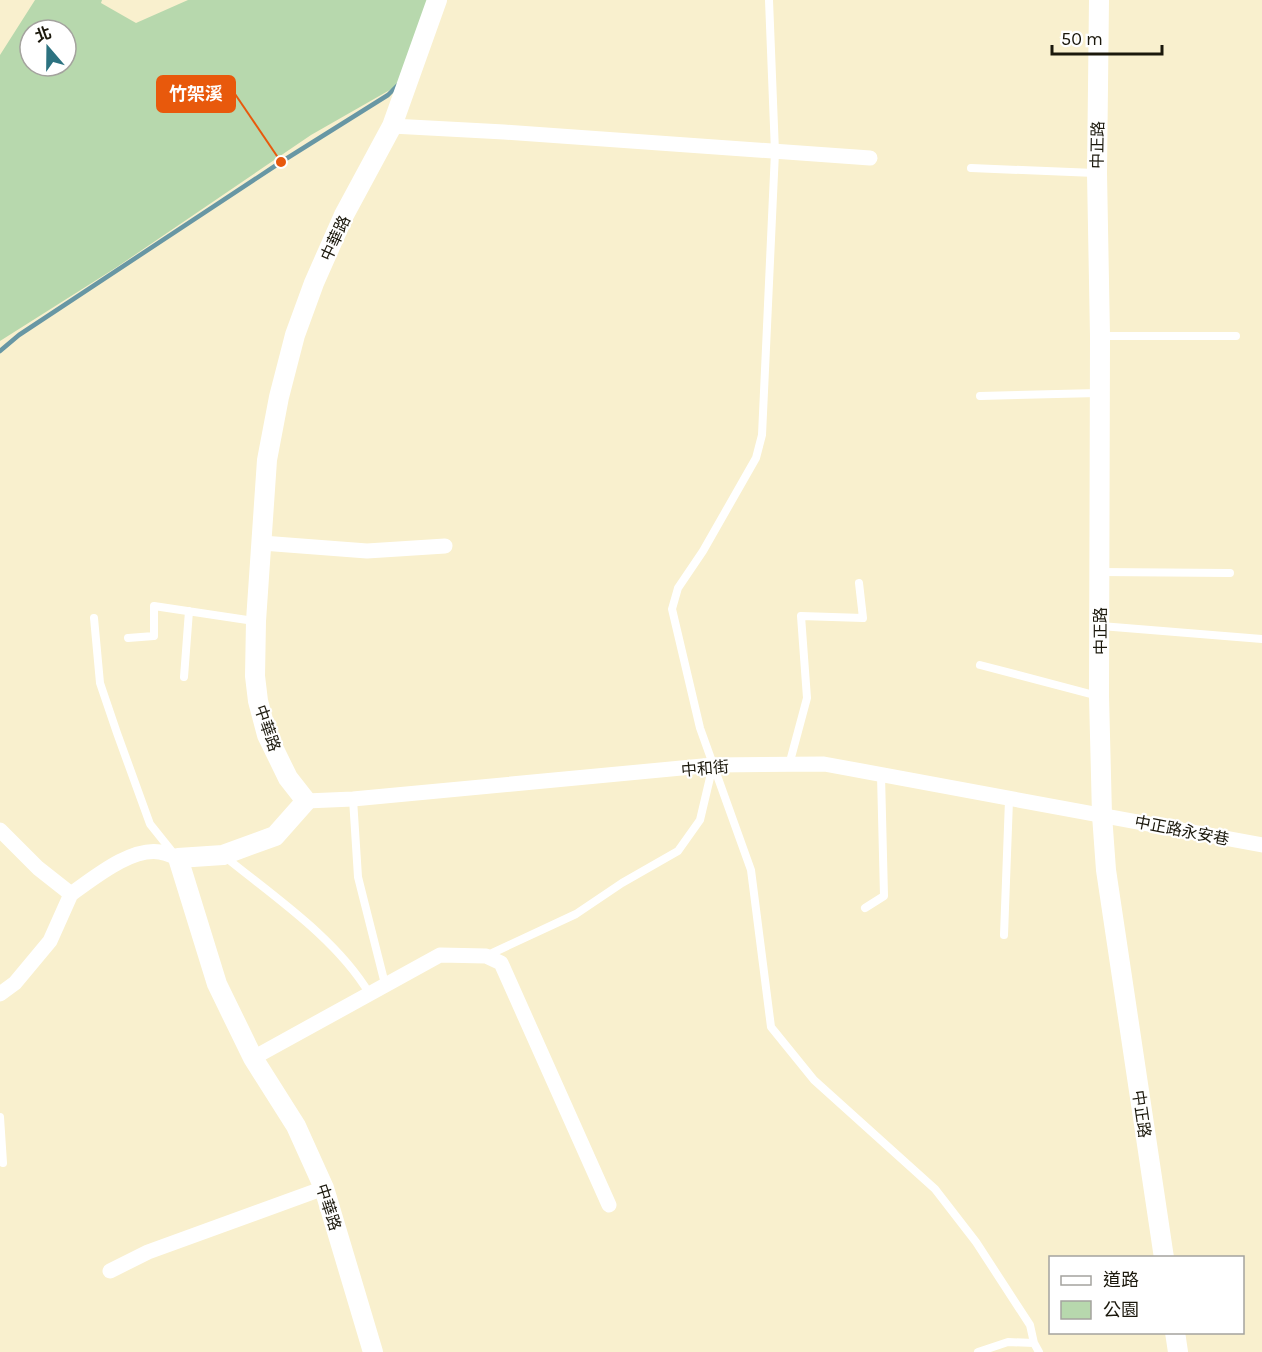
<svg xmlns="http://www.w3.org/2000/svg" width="1262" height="1352" font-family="Karla,'Noto Sans TC',sans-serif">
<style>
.green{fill:#b7d8ad;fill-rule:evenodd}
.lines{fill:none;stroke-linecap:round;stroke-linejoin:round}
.stream{stroke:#6897a4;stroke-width:4.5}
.service{stroke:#fff;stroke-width:8}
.minor{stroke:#fff;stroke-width:15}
.tertiary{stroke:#fff;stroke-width:20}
.labels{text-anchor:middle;stroke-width:4.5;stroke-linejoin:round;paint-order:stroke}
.street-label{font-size:16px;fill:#1b180c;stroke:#fff}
.leader{fill:none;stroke:#e8590c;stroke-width:2}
.callout-dot{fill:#e8590c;stroke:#fff;stroke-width:2}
.callout{fill:#e8590c;stroke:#e8590c;stroke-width:2}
.callout-label{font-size:18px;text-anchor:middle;font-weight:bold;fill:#fff}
</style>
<rect width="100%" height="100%" fill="#f9f0ce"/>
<!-- green -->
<path class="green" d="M35,0H102L101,3L136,23L188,0H429L402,83L311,135L117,267L0,341V55ZM30,30H66V66H30Z"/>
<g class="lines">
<!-- stream -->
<path class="stream" d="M0,351L19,335L281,162L388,95L398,85"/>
<!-- service -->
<path class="service" d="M769,0L775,152L762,435L756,458L703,551L678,588L672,609L700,728L751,870L771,1027L814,1080L935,1189L976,1242L1030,1325L1034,1343
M971,168L1095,173
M1102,336H1236
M980,396L1098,393
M1101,572L1230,573
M94,618L100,683L117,733L150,824L174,854
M1101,626L1262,639
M128,638L154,636V606L254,621
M980,665L1098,696
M184,677L189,611
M789,765L807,698L801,616L863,618L859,583
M353,799L358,877L385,984
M224,856C273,896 336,938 369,993
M865,908L884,896L881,775
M1004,935L1009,800
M488,955L576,914L622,883L678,851L700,820L713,765
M0,1117L3,1163
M978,1352L1008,1342L1034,1343L1039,1352"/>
<!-- minor -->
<path class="minor" d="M392,126L504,132L870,158
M262,543L367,551L445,546
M306,801L353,799L713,765L824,764L1262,845
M0,830L38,868L71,894C94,878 131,847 160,852C166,853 172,856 178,858
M0,994L15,983L50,941L71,894
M253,1058L440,955L486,956L501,963L609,1205
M110,1271L148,1252L324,1188"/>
<!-- tertiary -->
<path class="tertiary" d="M1099,0L1097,173L1100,336L1099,696L1102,815L1106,870L1164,1258
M1175,1332L1178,1352
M373,1352L324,1188L296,1126L253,1058L217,984L178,858L223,855L275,836L306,801L288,778L267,735L258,701L255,676L256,621L267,460L279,397L295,335L314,283L344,215L392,126L437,0"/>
</g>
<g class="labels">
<!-- street labels -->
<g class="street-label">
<text transform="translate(1097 145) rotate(-89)" y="6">中正路</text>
<text transform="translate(335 238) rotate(-65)" y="6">中華路</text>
<text transform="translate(1100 631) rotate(-90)" y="6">中正路</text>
<text transform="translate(268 728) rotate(71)" y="6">中華路</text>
<text transform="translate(705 768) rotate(-5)" y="6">中和街</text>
<text transform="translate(1182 830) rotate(11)" y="6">中正路永安巷</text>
<text transform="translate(1142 1114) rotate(82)" y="6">中正路</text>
<text transform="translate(329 1207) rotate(72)" y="6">中華路</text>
</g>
</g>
<!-- callouts -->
<path class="leader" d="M281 162L235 94"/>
<circle class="callout-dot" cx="281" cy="162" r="6"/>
<rect class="callout" x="157" y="76" width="78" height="36" rx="6"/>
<g class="callout-label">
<text x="196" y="100">竹架溪</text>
</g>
<!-- legend -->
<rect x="1049" y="1256" width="195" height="78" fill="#ffffff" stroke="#a4a39e" stroke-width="1.5"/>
<rect x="1061" y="1276" width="30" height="9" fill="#ffffff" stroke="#a4a39e" stroke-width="1.5"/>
<text x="1103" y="1286" font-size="18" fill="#1b180c">道路</text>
<rect x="1061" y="1301" width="30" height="18" fill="#b7d8ad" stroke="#a4a39e" stroke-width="1.5"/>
<text x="1103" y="1316" font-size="18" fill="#1b180c">公園</text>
<!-- north arrow -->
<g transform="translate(48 48) rotate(340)"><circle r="28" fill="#ffffff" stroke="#a4a39e" stroke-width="1.5"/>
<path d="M0-4.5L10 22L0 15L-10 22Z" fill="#2c7280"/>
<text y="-9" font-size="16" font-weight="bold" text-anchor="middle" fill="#1b180c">北</text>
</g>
<!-- scale -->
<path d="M1052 45v9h110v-9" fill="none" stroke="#1b180c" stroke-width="3"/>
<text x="1061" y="45" font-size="18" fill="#1b180c" stroke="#ffffff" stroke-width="4.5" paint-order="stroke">50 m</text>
</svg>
